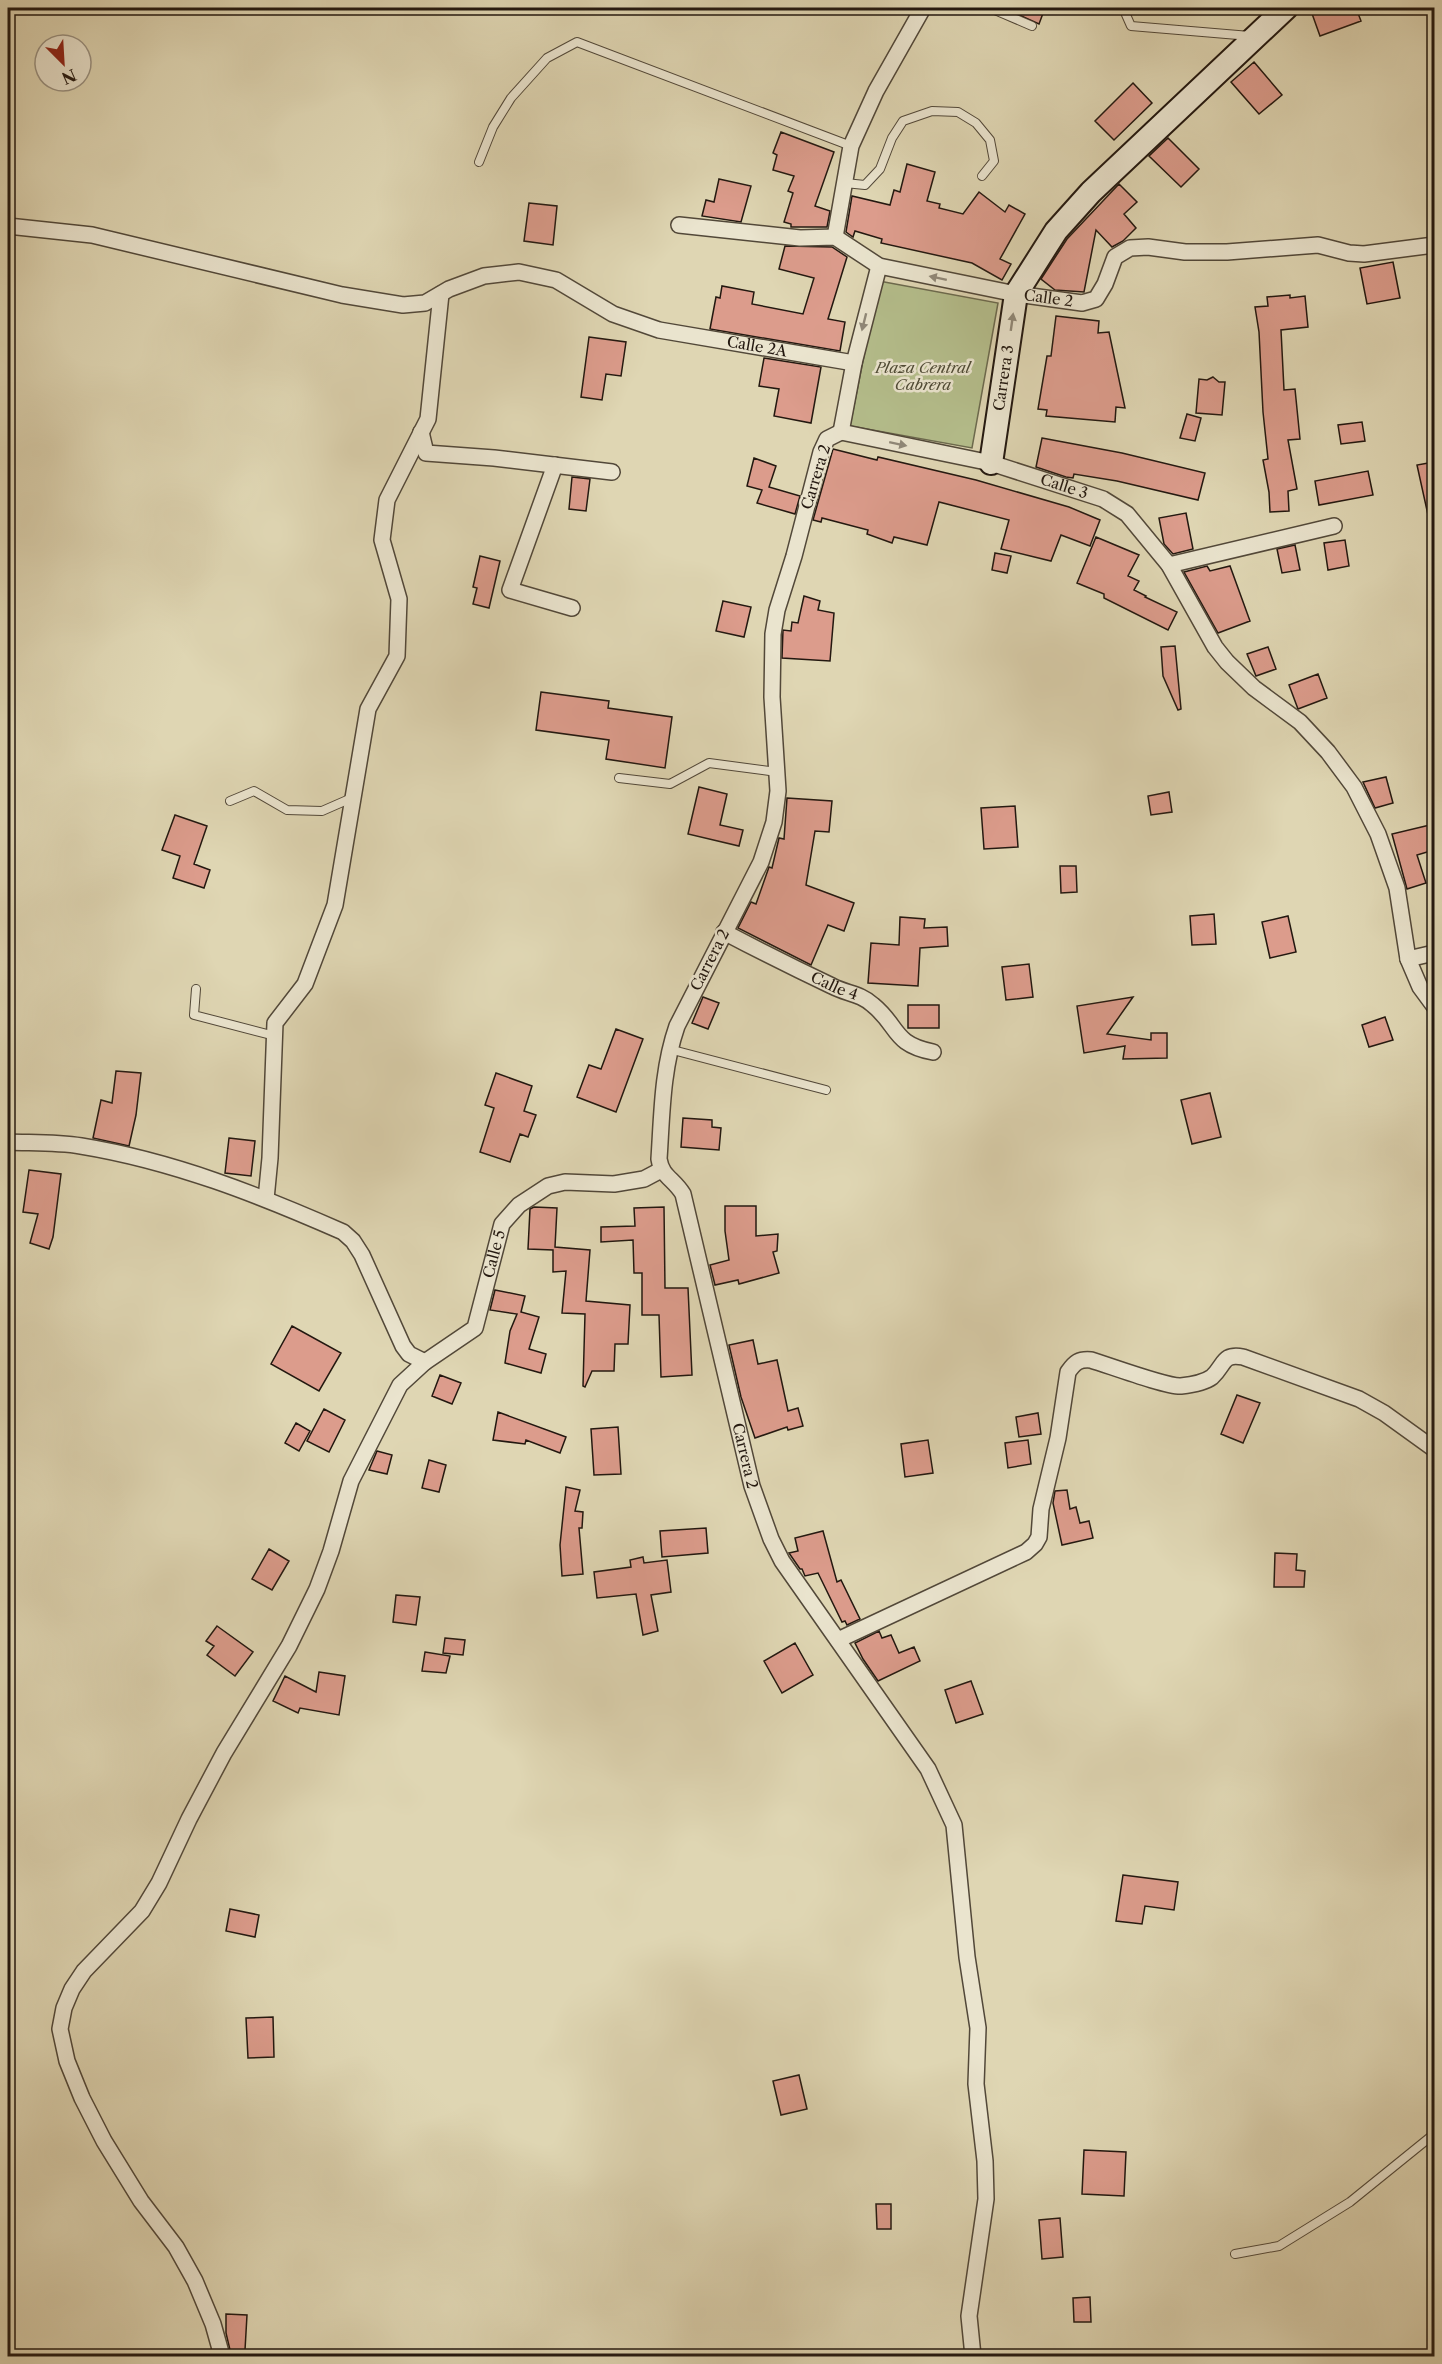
<svg xmlns="http://www.w3.org/2000/svg" width="1442" height="2364" font-family="'Libre Caslon Text',serif">
<style>
.green{fill:#b4bd8b;stroke:#6c6a4e;stroke-width:1.5}
.building{fill:#dc9c8c;stroke:#231810;stroke-width:1.5}
.lines{fill:none;stroke-linecap:round;stroke-linejoin:round}
.lane-casing{stroke:#524839;stroke-width:10}
.street-casing{stroke:#524839;stroke-width:18}
.secondary-casing{stroke:#231810;stroke-width:26}
.lane{stroke:#eae4ce;stroke-width:8}
.street{stroke:#eae4ce;stroke-width:15}
.secondary{stroke:#eae4ce;stroke-width:22}
.oneway{fill:#908878}
.labels{text-anchor:middle;stroke-width:5;stroke-linejoin:round;paint-order:stroke}
.street-label{font-size:15px;fill:#231810;stroke:#eae4ce}
.park-label{font-size:15px;font-style:italic;fill:#4e4a35;stroke:#eae4ce}
</style>
<rect width="100%" height="100%" fill="#dfd6b3"/>
<filter id="stains"><feTurbulence type="fractalNoise" baseFrequency=".00333" numOctaves="4"/><feColorMatrix values="0 0 0 0 .2 0 0 0 0 .09 0 0 0 0 .02 0 0 0 .5 -.17"/></filter>
<radialGradient id="worn" r=".72"><stop offset=".6" stop-color="#630" stop-opacity="0"/><stop offset="1" stop-color="#630" stop-opacity=".3"/></radialGradient>
<!-- green -->
<path class="green" d="M879,281L998,303L972,448L850,426Z"/>
<!-- building -->
<path class="building" d="M1004,8H1045L1039,24Z
M1310,8H1356L1361,21L1320,36Z
M1254,62L1282,95L1259,114L1231,82Z
M1133,83L1152,103L1114,140L1095,121Z
M781,132L834,152L815,206L830,211L827,227H791V224L784,222L793,193L788,191L794,176L773,170L777,155L773,153Z
M1168,138L1199,169L1181,187L1149,156Z
M907,164L935,172L927,201L940,204L939,208L963,214L979,192L1005,212L1009,205L1025,214L1000,259L1011,264L1002,280L972,263L881,243L882,239L855,231L853,237L846,232L852,196L890,205L894,190L900,192Z
M719,179L751,186L741,222L702,216L706,200L714,202Z
M1119,184L1137,202L1124,214L1136,228L1123,241L1112,247L1096,230L1084,292L1055,290L1041,279L1067,239Z
M529,203L557,206L553,245L524,241Z
M785,246L832,247L847,257L828,319L845,322L840,351L710,329L716,297L720,298L722,286L754,292L752,304L803,314L814,278L779,269Z
M1393,262L1400,298L1367,304L1360,268Z
M1290,295V298L1305,296L1308,327L1281,330L1284,390L1295,389L1300,439L1288,440L1297,489L1288,491L1289,511L1270,512L1269,492L1263,460L1268,459L1263,412L1259,332L1255,307L1268,306L1267,297Z
M1056,316L1099,321L1098,333L1109,332L1125,408L1116,407L1115,422L1046,416L1047,410L1038,409L1047,356H1051Z
M589,337L626,342L621,376L606,374L602,400L581,397Z
M764,358L821,367L811,423L774,416L779,389L759,386Z
M1213,377L1219,382H1225L1222,415L1196,413L1199,379L1207,380Z
M1187,414L1201,418L1195,441L1180,438Z
M1362,422L1365,441L1341,444L1338,425Z
M1042,438L1122,453L1205,473L1198,500L1117,481L1074,474L1073,478L1066,477L1036,467Z
M833,449L877,460L878,457L976,480L1069,507L1100,520L1090,546L1061,535L1051,561L1001,549L1009,520L939,502L927,545L894,537L892,543L867,534L868,530L822,518L821,522L813,520Z
M754,458L776,466L769,487L800,496L795,514L757,503L762,490L747,486Z
M1434,462V514L1428,515L1417,465Z
M1368,471L1373,495L1319,505L1315,481Z
M572,477L590,479L586,511L569,509Z
M1186,513L1193,549L1173,554L1164,544L1159,518Z
M1096,537L1139,555L1128,576L1139,581L1134,590L1146,596L1145,597L1177,612L1168,630L1104,598V594L1077,583Z
M1345,540L1349,566L1328,570L1324,543Z
M1295,545L1300,570L1282,573L1277,549Z
M995,553L1011,556L1007,573L992,570Z
M480,556L500,561L489,608L473,604L477,588L473,587Z
M1207,566L1210,571L1230,566L1250,621L1218,633L1184,572Z
M804,596L820,601L818,610L834,613L830,661L782,658L783,630L791,631L792,622L798,623Z
M723,601L751,607L744,637L716,631Z
M1175,646L1181,709L1178,710L1163,676L1161,647Z
M1268,647L1276,669L1256,676L1247,654Z
M1318,674L1327,698L1298,709L1289,685Z
M541,692L609,701L608,708L672,717L665,768L606,759L609,740L536,730Z
M1386,777L1393,803L1375,808L1363,782Z
M699,787L727,794L720,825L743,830L739,846L688,834Z
M1169,792L1172,812L1151,815L1148,796Z
M787,798L832,801L829,832L815,831L806,885L854,903L844,931L828,925L811,965L738,928L751,902L756,904L769,867L772,868L779,838L784,839Z
M1015,806L1018,847L984,849L981,808Z
M175,815L207,826L194,864L210,870L204,888L173,878L180,856L162,850Z
M1434,824V850L1417,855L1426,883L1407,889L1392,834Z
M1060,866H1076L1077,892L1061,893Z
M1214,914L1216,944L1192,945L1190,916Z
M1288,916L1296,952L1270,958L1262,922Z
M900,917L925,919L924,928L947,927L948,946L920,948L918,986L868,983L871,943L899,945Z
M1029,964L1033,997L1006,1000L1002,967Z
M703,997L719,1003L708,1029L692,1023Z
M1133,997L1107,1034L1151,1040V1033H1167V1058L1123,1059L1125,1046L1084,1053L1077,1006Z
M908,1005H939V1028H908Z
M1385,1017L1393,1040L1369,1047L1362,1025Z
M616,1029L643,1039L616,1112L577,1097L589,1065L601,1069Z
M116,1071L141,1073L136,1115L129,1146L93,1138L101,1100L112,1103Z
M496,1073L532,1086L524,1111L536,1115L528,1137L520,1134L510,1162L480,1152L494,1108L485,1105Z
M1210,1093L1221,1137L1192,1144L1181,1100Z
M683,1118L712,1120V1127L721,1128L719,1150L681,1147Z
M229,1138L255,1141L251,1176L225,1173Z
M29,1170L61,1174L53,1237L49,1249L30,1243L38,1214L23,1212Z
M725,1206H756V1236L778,1234L777,1251L773,1252L779,1273L739,1284L738,1280L715,1285L710,1265L729,1260L725,1231Z
M534,1207L557,1208L555,1247L590,1250L586,1301L630,1305L628,1344H615L614,1371H592L585,1387L583,1386L585,1314L562,1313L566,1271L553,1272V1250L528,1249L530,1209Z
M664,1207L665,1288H688L692,1375L661,1377L659,1315H642V1273H634L633,1240L601,1242V1227L635,1226L634,1208Z
M495,1290L525,1296L521,1312L539,1317L529,1349L546,1354L541,1373L505,1363L510,1331L517,1314L490,1310Z
M292,1326L341,1353L319,1391L271,1364Z
M753,1340L758,1364L777,1360L788,1411L798,1408L803,1426L788,1430L787,1427L755,1438L741,1397L729,1345Z
M440,1375L461,1383L452,1404L432,1396Z
M1237,1395L1260,1403L1243,1443L1221,1434Z
M324,1409L345,1420L329,1452L307,1441Z
M498,1412L566,1437L560,1453L526,1440L525,1444L493,1440Z
M1038,1413L1041,1434L1019,1437L1016,1417Z
M296,1423L310,1431L299,1451L285,1443Z
M618,1427L621,1474L594,1475L591,1429Z
M928,1440L933,1473L905,1477L901,1444Z
M1028,1440L1031,1464L1008,1468L1005,1443Z
M377,1451L392,1455L387,1474L369,1470Z
M429,1460L446,1465L439,1492L422,1488Z
M566,1487L580,1490L575,1511L583,1512L582,1528H579L583,1574L562,1576L560,1545Z
M1067,1490L1070,1509L1076,1507L1080,1523L1089,1521L1093,1538L1062,1545L1053,1503L1055,1491Z
M706,1528L708,1553L662,1557L660,1531Z
M823,1531L837,1582L841,1580L860,1619L847,1625L845,1621L842,1622L818,1573L805,1576L802,1569H800L789,1553L798,1551L795,1538Z
M269,1549L289,1561L272,1590L252,1579Z
M1275,1553L1297,1554L1296,1570L1305,1571L1304,1587H1274Z
M643,1557L644,1563L667,1560L671,1592L651,1595L658,1631L643,1635L636,1594L597,1598L594,1572L631,1567L630,1560Z
M396,1595L420,1597L416,1625L393,1622Z
M217,1626L253,1652L235,1676L207,1655L214,1646L206,1641Z
M879,1631L882,1638L891,1635L899,1653L914,1647L920,1661L878,1681L863,1659L855,1643Z
M445,1638L465,1640L463,1655L443,1653Z
M795,1643L813,1675L782,1693L764,1661Z
M425,1652L450,1656L446,1673L422,1671Z
M319,1672L345,1676L339,1715L300,1708L298,1713L273,1701L285,1676L316,1692Z
M971,1681L983,1714L956,1723L945,1690Z
M1123,1875L1178,1882L1174,1910L1145,1906L1142,1924L1116,1921Z
M230,1909L259,1915L255,1937L226,1931Z
M273,2017L274,2057L248,2058L246,2018Z
M799,2075L807,2109L781,2115L773,2081Z
M1084,2150L1126,2152L1124,2196L1082,2194Z
M876,2204H891V2229H877Z
M1060,2218L1063,2257L1042,2259L1039,2220Z
M1090,2297L1091,2322H1074L1073,2298Z
M226,2314L247,2315L245,2350H230L226,2333Z"/>
<g class="lines">
<defs>
<path id="lane" d="M990,8L1032,26
M1123,8L1131,26L1250,36
M479,162L493,127L511,98L547,58L577,42L851,146
M845,183L865,185L880,169L892,138L903,121L932,111L958,112L976,123L990,140L994,161L982,176
M619,778L670,784L709,763L777,772
M230,801L254,791L287,810L322,811L354,797
M196,989L194,1015L275,1036
M669,1049L826,1090
M1235,2254L1279,2246L1350,2202L1434,2134"/>
<g id="street">
<path id="s1" d="M679,225L800,238L835,237L879,266L1016,294L1082,303L1096,299L1105,284L1115,257L1130,248L1148,247L1185,252H1227L1318,245L1349,253L1364,254L1434,245"/>
<path id="s2" d="M8,226L92,235L342,295L403,305L425,303L449,289L484,276L519,272L556,280L613,314L659,330L854,363"/>
<path d="M835,237L851,146L876,91L923,8"/>
<path d="M421,432L426,453L494,458L612,472"/>
<path id="s3" d="M841,432L827,439L821,452L794,556L777,610L773,634L772,697L778,791L774,822L761,862L677,1026C662,1069 662,1114 659,1159C662,1177 673,1178 683,1194L752,1486L771,1539L782,1561L928,1769L954,1825L967,1957L978,2028L976,2084L985,2161L986,2199L969,2316L973,2356"/>
<path id="s4" d="M841,432L991,463L1103,499L1127,514L1169,565L1215,647L1227,662L1254,688L1300,722L1328,752L1354,787L1378,834L1397,888L1408,959L1420,987L1434,1006"/>
<path d="M841,432L854,363L879,266"/>
<path d="M555,465L510,590L572,608"/>
<path d="M1169,565L1334,526"/>
<path id="s5" d="M724,932C760,951 796,969 832,986C847,994 860,993 873,1005C899,1026 892,1044 933,1052"/>
<path d="M1408,959L1434,953"/>
<path d="M8,1142C32,1143 57,1142 81,1146C173,1161 259,1195 343,1232L353,1241L362,1255L403,1346L409,1354L425,1362"/>
<path d="M266,1199L270,1158L275,1023L305,984L335,905L368,709L397,656L399,599L382,540L387,500L428,419L441,294"/>
<path d="M838,1640L1026,1552L1035,1544L1039,1537L1041,1509L1058,1438L1068,1372C1075,1362 1079,1359 1091,1360C1108,1365 1167,1387 1181,1386C1190,1385 1204,1383 1212,1377C1225,1365 1222,1353 1243,1357L1359,1399L1384,1413L1434,1449"/>
<path id="s6" d="M222,2356L213,2324L195,2281L176,2247L141,2201L104,2141L82,2098L67,2061L60,2029L64,2008L72,1989L84,1971L142,1911L159,1883L189,1819L224,1753L289,1646L317,1589L331,1551L351,1481L400,1385L425,1362L475,1328L502,1224L519,1205L548,1186L565,1182L614,1184L644,1179L661,1170"/>
</g>
<g id="secondary">
<path id="s7" d="M991,463L1016,294L1056,231L1091,192L1286,8"/>
</g>
</defs>
<!-- lane casing -->
<use href="#lane" class="lane-casing"/>
<!-- street casing -->
<use href="#street" class="street-casing"/>
<!-- secondary casing -->
<use href="#secondary" class="secondary-casing"/>
<!-- lane -->
<use href="#lane" class="lane"/>
<!-- street -->
<use href="#street" class="street"/>
<!-- secondary -->
<use href="#secondary" class="secondary"/>
</g>
<!-- one-way arrows -->
<defs><path id="oneway-solid" d="M-6-.8H1V-3.2L6.5 0L1 3.2V.8H-6Z" transform="scale(1.5)"/></defs>
<g class="oneway">
<use href="#oneway-solid" transform="translate(938 278) rotate(-168)"/>
<use href="#oneway-solid" transform="translate(864 322) rotate(104)"/>
<use href="#oneway-solid" transform="translate(1012 322) rotate(-82)"/>
<use href="#oneway-solid" transform="translate(898 444) rotate(12)"/>
</g>
<g class="labels">
<!-- street labels -->
<g class="street-label">
<text dy="5" stroke="none"><textPath href="#s1" startOffset="382">Calle 2</textPath></text>
<text dy="5" stroke="none"><textPath href="#s2" startOffset="778">Calle 2A</textPath></text>
<text dy="5" stroke="none"><textPath href="#s7" startOffset="86">Carrera 3</textPath></text>
<text transform="translate(816 477) rotate(-73)" y="5">Carrera 2</text>
<text dy="5" stroke="none"><textPath href="#s4" startOffset="230">Calle 3</textPath></text>
<text transform="translate(710 960) rotate(-63)" y="5">Carrera 2</text>
<text dy="5" stroke="none"><textPath href="#s5" startOffset="123">Calle 4</textPath></text>
<text dy="5" stroke="none"><textPath href="#s6" startOffset="1274">Calle 5</textPath></text>
<text dy="5" stroke="none"><textPath href="#s3" startOffset="1080">Carrera 2</textPath></text>
</g>
<!-- park labels -->
<g class="park-label">
<text x="923" y="373">Plaza Central<tspan x="923" dy="17">Cabrera</tspan></text>
</g>
</g>
<!-- margin -->
<rect width="1442" height="2364" fill="none" stroke="#dfd6b3" stroke-width="30"/>
<rect x="9" y="9" width="1424" height="2346" fill="none" stroke="#231810" stroke-width="3"/>
<rect x="15" y="15" width="1412" height="2334" fill="none" stroke="#231810" stroke-width="1.5"/>
<!-- north arrow -->
<g transform="translate(63 63) rotate(156)"><circle r="28" fill="#eae4ce" stroke="#9a9282" stroke-width="1.5"/>
<path d="M0-4.5L10 22L0 15L-10 22Z" fill="#8f2418"/>
<text y="-9" font-size="16" font-weight="bold" text-anchor="middle" fill="#231810">N</text>
</g>
<rect width="100%" height="100%" filter="url(#stains)"/>
<rect width="100%" height="100%" fill="url(#worn)"/>
</svg>
